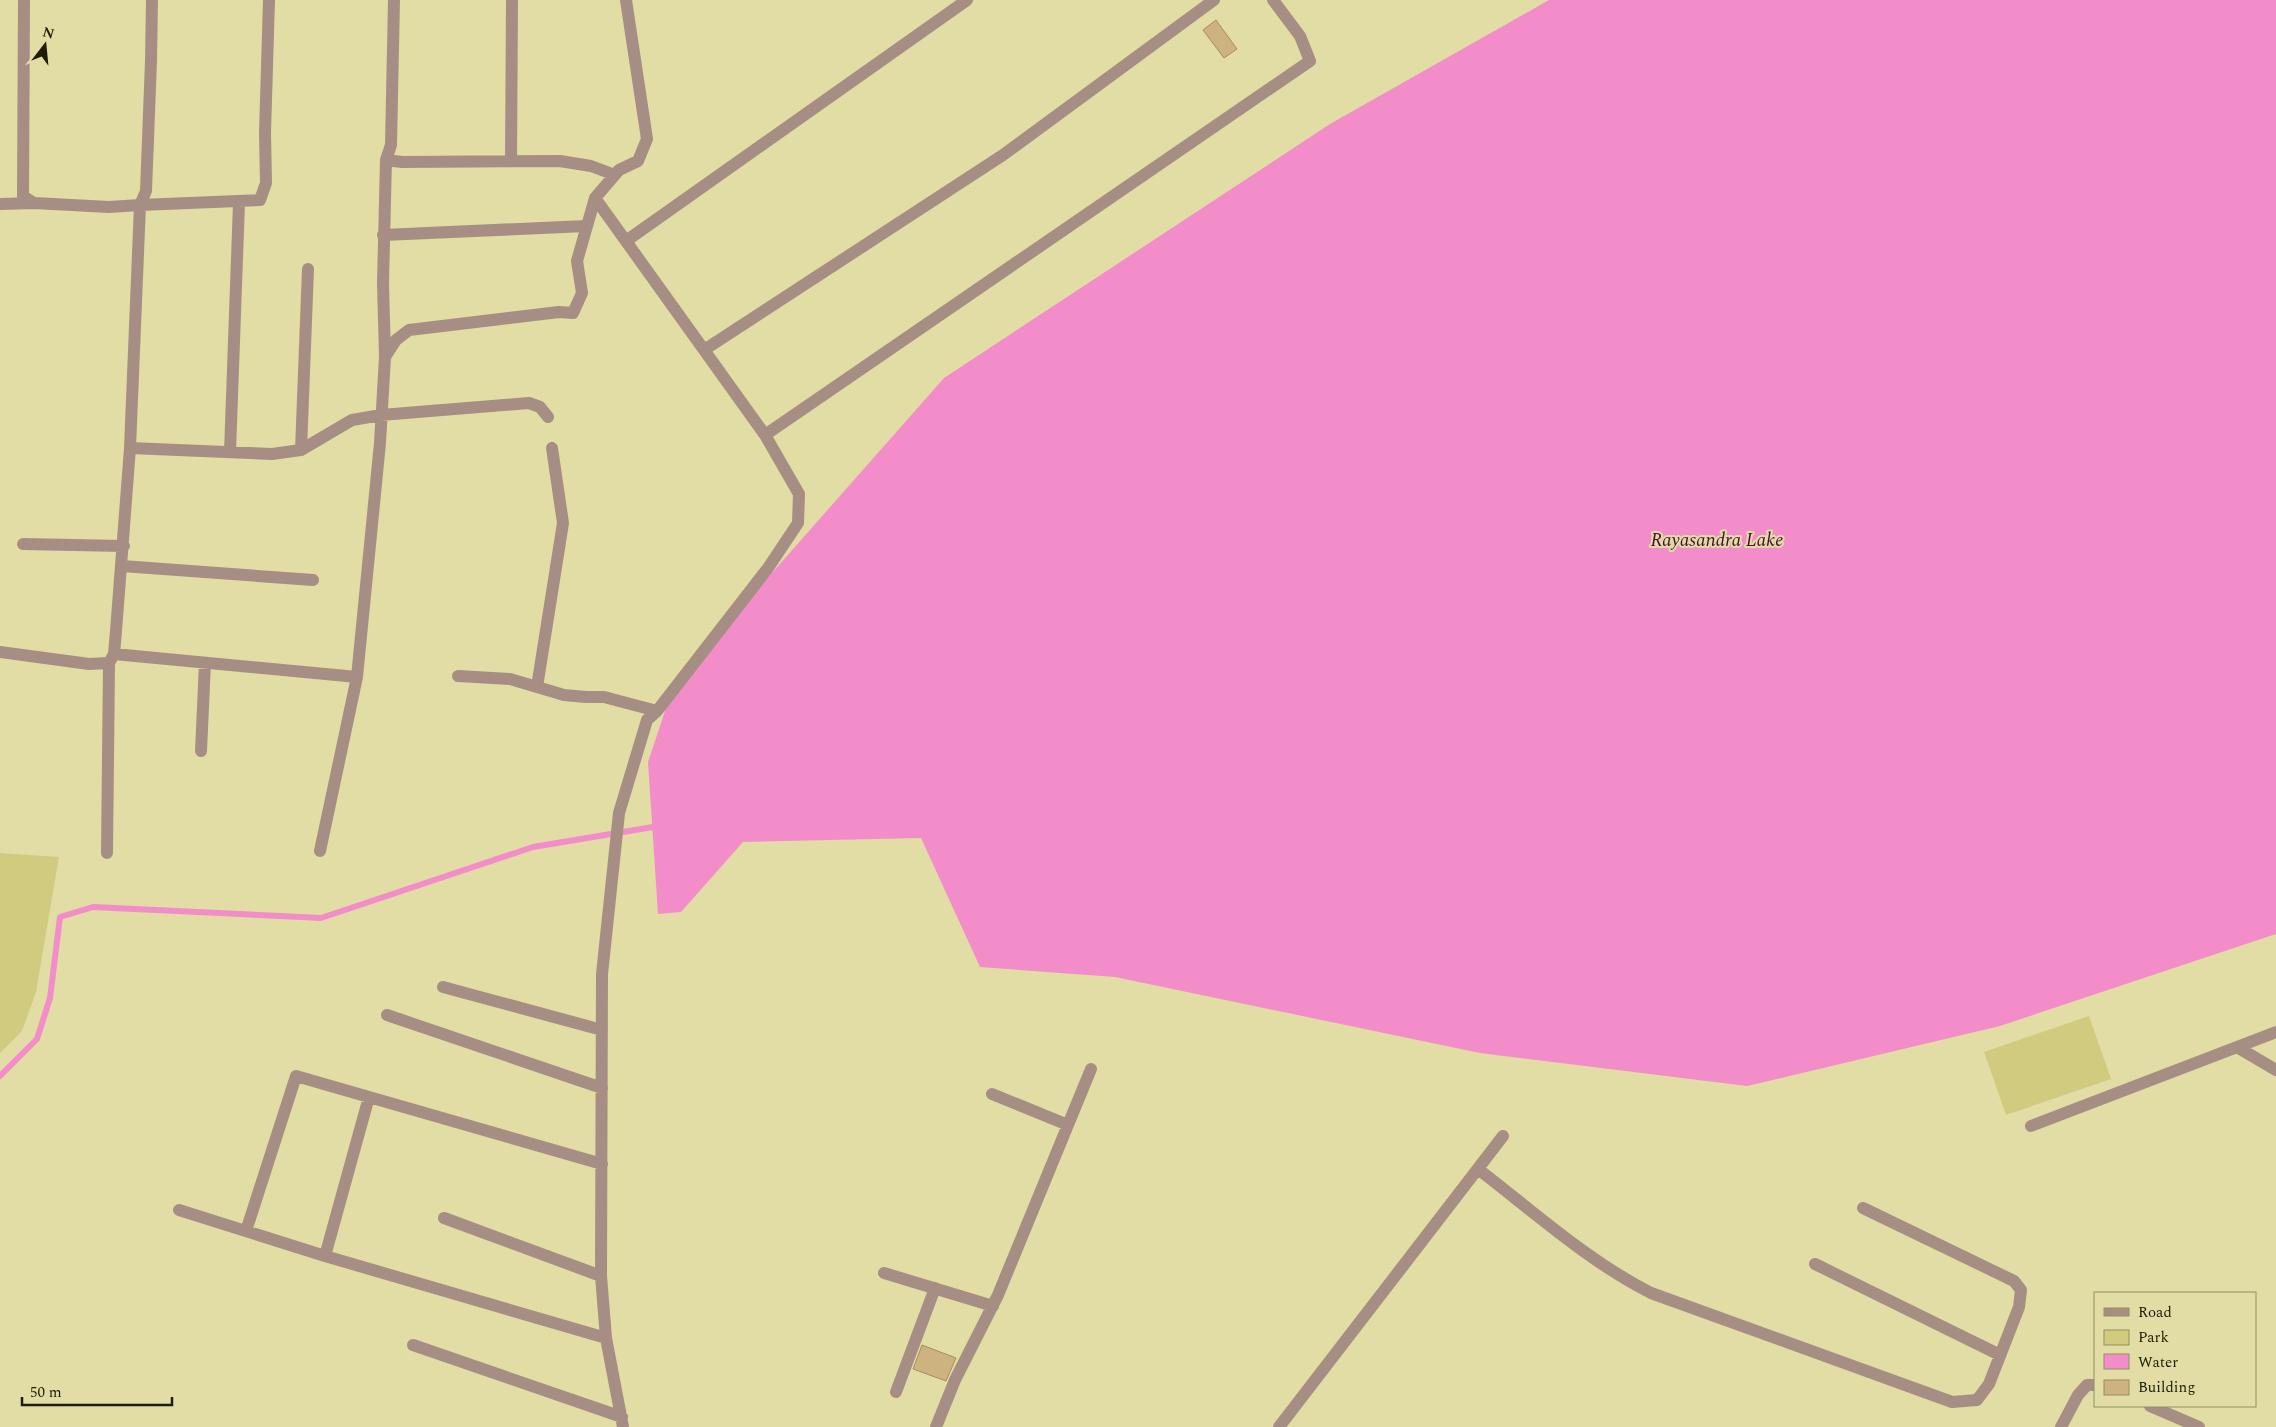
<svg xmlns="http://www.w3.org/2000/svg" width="2276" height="1427" font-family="Spectral,serif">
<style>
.green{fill:#d1cb80}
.water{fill:#f28dca}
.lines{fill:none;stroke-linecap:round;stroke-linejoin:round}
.stream{stroke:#f28dca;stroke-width:6}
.building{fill:#cdb37f;stroke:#a78e5c}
.minor{stroke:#a78e84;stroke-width:12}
.labels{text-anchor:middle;stroke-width:4;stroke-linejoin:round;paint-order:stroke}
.water-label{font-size:19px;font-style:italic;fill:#490c36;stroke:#e1dda4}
</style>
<rect width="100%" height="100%" fill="#e1dda4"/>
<!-- green -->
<path class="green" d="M0,853L59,857L36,992L22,1031L0,1053Z
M2089,1016L2111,1079L2006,1115L1984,1052Z"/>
<!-- water -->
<path class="water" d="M1549,0H2276V934L2000,1026L1747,1086L1480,1053L1115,977L980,967L921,838L743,842L681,912L658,914L648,762L674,684L944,378L1330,124Z"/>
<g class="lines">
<!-- stream -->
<path class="stream" d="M0,1076L37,1039L50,998L60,917L93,907L321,918L533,847L659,826"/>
</g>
<!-- building -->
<path class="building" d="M1216,20L1237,49L1224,58L1203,30Z
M922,1345L956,1358L946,1381L913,1369Z"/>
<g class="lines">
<!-- minor -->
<path class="minor" d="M24,0L23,196L34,203L109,207L140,205L146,191L151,61L152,0
M394,0L391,145L386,160L402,162L560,161L591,166L615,175
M511,161L512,0
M595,198L765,435L799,494L798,523L768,568L657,711L647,720L619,813L602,974L601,1276L606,1338L623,1427
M0,204L34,203
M383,235L586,226
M626,241L967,0
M704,350L1003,155L1214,0
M385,357L383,283L386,160
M765,435L1310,61L1300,36L1273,0
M130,448L140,205L260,200L266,183L265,133L269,0
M301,450L308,269
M230,452L239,203
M23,544L124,546
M122,566L313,580
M0,652L89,664L109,663L114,654L116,631L130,448L272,454L301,450L352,420L381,415L529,403L540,407L548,417
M114,654L357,677
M458,676L510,679L564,695L586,697H604L657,711
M537,687L563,523L552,448
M201,751L205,663
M320,851L357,677L380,443L385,357L396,340L409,330L559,312L573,313L582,293L577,261L595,198L619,170L638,161L647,139L626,0
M107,853L109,663
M443,987L602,1030
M387,1015L602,1088
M2237,1047L2276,1070
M992,1094L1068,1125
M2031,1126L2276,1032
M602,1164L369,1097L325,1256L606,1338
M1478,1169C1534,1212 1588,1261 1651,1293L1952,1402L1977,1400L1989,1384L2019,1307L2021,1290L2014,1281L1863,1208
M179,1210L325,1256
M444,1218L601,1276
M246,1231L296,1076L369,1097
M1815,1264L2000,1355
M884,1273L993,1306
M413,1345L622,1417
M896,1392L935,1288
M2150,1406L2199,1427
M936,1427L955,1380L998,1295L1091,1069
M1279,1427L1503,1136
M2061,1427L2078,1395L2087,1385H2095"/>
</g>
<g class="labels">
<!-- water labels -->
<g class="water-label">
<text x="1717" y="546">Rayasandra Lake</text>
</g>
</g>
<!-- legend -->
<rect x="2094" y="1292" width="162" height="115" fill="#e1dda4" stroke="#939065"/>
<rect x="2104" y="1308" width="25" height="8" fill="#a78e84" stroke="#939065"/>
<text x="2138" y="1317" font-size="15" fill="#1e1c06">Road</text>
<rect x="2104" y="1330" width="25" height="15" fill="#d1cb80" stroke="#939065"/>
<text x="2138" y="1342" font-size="15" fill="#1e1c06">Park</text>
<rect x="2104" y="1354" width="25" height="15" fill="#f28dca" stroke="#939065"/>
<text x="2138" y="1367" font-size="15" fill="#1e1c06">Water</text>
<rect x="2104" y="1380" width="25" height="15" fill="#cdb37f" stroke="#939065"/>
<text x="2138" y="1392" font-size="15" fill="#1e1c06">Building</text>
<!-- north arrow -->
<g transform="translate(45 45) rotate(16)" stroke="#e1dda4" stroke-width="4" paint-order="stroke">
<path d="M0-4L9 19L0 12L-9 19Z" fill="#1e1c06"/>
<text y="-8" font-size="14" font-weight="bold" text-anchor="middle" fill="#1e1c06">N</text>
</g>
<!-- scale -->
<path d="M22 1397v8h150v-8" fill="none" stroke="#1e1c06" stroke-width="2.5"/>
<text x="30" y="1397" font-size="15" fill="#1e1c06" stroke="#e1dda4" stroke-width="4" paint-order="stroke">50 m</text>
</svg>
